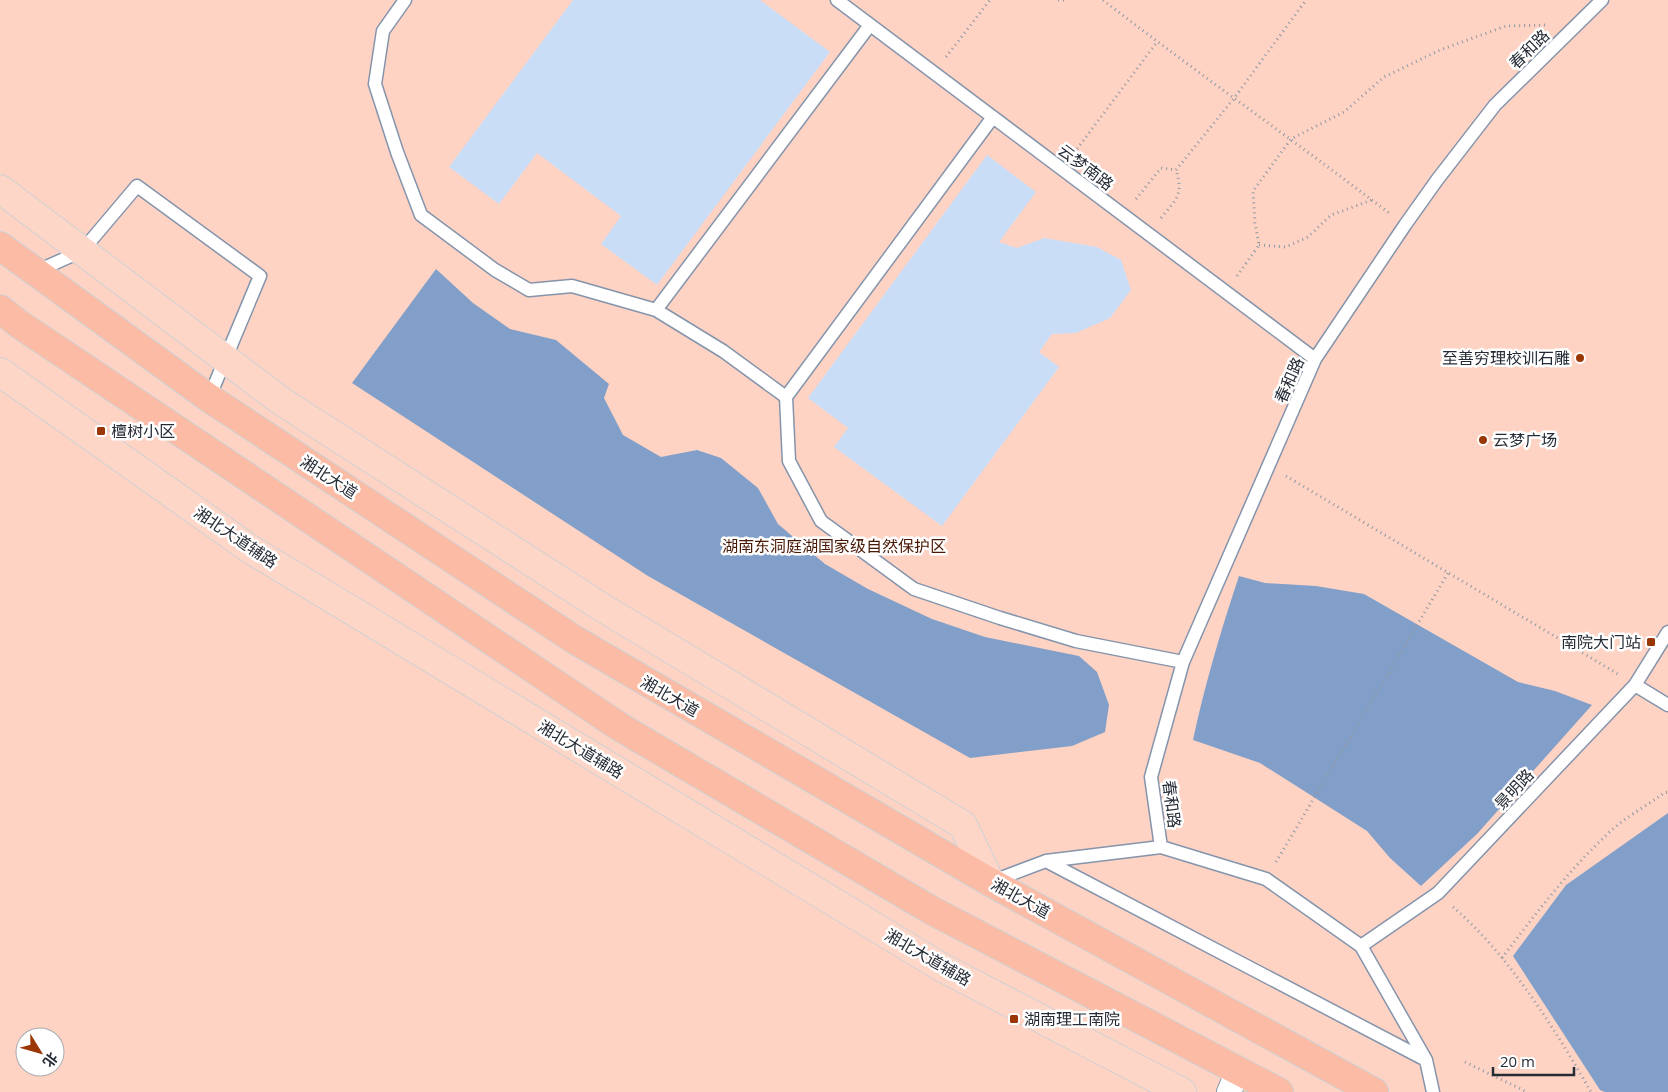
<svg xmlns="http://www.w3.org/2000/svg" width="1668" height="1092" font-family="'Open Sans','Noto Sans SC',sans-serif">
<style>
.green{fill:#fed3c4;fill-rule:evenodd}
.water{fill:#819fc8}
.building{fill:#c9ddf7}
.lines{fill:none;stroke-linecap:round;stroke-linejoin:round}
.lane-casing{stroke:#8494ab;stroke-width:15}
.street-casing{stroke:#8494ab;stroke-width:26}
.primary-casing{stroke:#cfd1d3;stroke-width:30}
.highway-casing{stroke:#cfd1d3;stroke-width:30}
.path{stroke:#9198a2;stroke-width:3;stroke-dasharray:1 4;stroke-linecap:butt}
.lane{stroke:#fff;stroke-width:12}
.street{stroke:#fff;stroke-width:24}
.primary{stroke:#fdd6c8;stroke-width:28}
.highway{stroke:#fbbba4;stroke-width:28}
.poi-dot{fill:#9b3605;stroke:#fff;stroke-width:2}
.labels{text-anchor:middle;stroke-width:5;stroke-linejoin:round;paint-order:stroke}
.street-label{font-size:16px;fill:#252c35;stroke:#fff}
.poi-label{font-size:16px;fill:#252c35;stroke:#fff;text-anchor:start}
.park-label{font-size:16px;fill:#4a1906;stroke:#fff}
</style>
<rect width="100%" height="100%" fill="#edf5ff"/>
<!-- green -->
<path class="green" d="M0,0H1668V1092H0ZM25,1037H55V1067H25Z"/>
<!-- water -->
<path class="water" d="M436,269L473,303L510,329L556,340L609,384L604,398L623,435L661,457L697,450L721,458L758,488L778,524L825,564L868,589L932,619L985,637L1079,656L1097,672L1109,705L1105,732L1072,746L970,758L648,576L352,383Z
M1239,576L1265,583L1316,586L1364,594L1518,682L1555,691L1592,705L1477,834L1421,886L1390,858L1367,831L1260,763L1193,740C1205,684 1221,630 1239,576Z
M1668,813V1092H1605L1600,1090L1513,956L1566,885Z"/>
<!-- building -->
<path class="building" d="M573,0H760L830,52L657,285L601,244L621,216L537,153L499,204L449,167Z
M987,155L1036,192L999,242L1017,248L1044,238L1097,247L1121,260L1131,290L1110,318L1076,333L1052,334L1039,352L1059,367L942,526L834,447L848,428L808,398Z"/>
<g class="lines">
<defs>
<path id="lane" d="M405,0L383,31L375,84L397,152L421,215L495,270L529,290L572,286L656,310L723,351L786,397L789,461L821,521L914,589L1000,618L1076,641L1183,662
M837,0L1315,359
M35,272L82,251L137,186L260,276L209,398
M656,310L870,25
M786,397L993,117
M1635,685L1668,705
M1161,847L1151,777L1183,662L1315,359L1405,225L1437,180L1495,105L1602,0
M1046,861L1426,1060
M993,881L1046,861L1161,847L1266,879L1361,946L1426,1060L1433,1092
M1361,946L1438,893L1635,685L1668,632"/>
<path id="street" d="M1229,1092L1238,1071"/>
<path id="primary" d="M0,189L281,401L603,608L963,825L990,882
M0,372L250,549L943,968L1182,1092"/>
<path id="highway" d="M0,246L209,398L575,640L990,882L1374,1092
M0,309L19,324L620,727L931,910L1279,1092"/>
</defs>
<!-- lane casing -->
<use href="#lane" class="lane-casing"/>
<!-- street casing -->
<use href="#street" class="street-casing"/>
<!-- primary casing -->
<use href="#primary" class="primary-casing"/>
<!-- highway casing -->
<use href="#highway" class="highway-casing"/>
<!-- path -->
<path class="path" d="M1058,0H1066
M1103,0C1197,73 1295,141 1389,213
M946,57L990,0
M1074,153L1157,42
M1136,199L1161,168L1176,170L1235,97L1306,0
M1161,218C1176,199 1184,196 1176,170
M1259,245L1286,247L1308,237L1331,215L1372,200
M1237,276L1259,245L1255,223L1253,191L1291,139L1344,112L1384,77L1440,50L1506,26L1547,25
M1286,476L1618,674
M1276,862L1448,573
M1453,907C1508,954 1555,1029 1591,1092
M1502,958C1536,913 1571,867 1614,828C1629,815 1648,805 1664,793L1668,792
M1465,1062L1527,1092"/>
<!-- lane -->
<use href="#lane" class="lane"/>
<!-- street -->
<use href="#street" class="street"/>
<!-- primary -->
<use href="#primary" class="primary"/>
<!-- highway -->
<use href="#highway" class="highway"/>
</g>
<!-- markers -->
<g class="poi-dot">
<circle cx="1580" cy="358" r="5"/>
<rect x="96" y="426" width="10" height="10" rx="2.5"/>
<circle cx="1483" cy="440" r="5"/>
<rect x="1646" y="637" width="10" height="10" rx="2.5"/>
<rect x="1009" y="1014" width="10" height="10" rx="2.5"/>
</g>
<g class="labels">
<!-- street labels -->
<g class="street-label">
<text transform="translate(1529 49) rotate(-44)" y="6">春和路</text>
<text transform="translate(1086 167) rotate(37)" y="6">云梦南路</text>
<text transform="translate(1289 380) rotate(-66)" y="6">春和路</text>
<text transform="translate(329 477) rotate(33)" y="6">湘北大道</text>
<text transform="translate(236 537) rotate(34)" y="6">湘北大道辅路</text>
<text transform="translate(670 696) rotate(30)" y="6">湘北大道</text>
<text transform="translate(581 749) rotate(31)" y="6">湘北大道辅路</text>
<text transform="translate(1514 789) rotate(-47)" y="6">景明路</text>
<text transform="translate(1172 804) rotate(83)" y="6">春和路</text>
<text transform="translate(1021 898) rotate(29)" y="6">湘北大道</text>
<text transform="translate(928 957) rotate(30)" y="6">湘北大道辅路</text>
</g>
<!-- poi labels -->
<g class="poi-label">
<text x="1570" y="364" text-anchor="end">至善穷理校训石雕</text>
<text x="111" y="437">檀树小区</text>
<text x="1493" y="446">云梦广场</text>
<text x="1641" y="648" text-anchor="end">南院大门站</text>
<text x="1024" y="1025">湖南理工南院</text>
</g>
<!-- park labels -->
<g class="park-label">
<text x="834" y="552">湖南东洞庭湖国家级自然保护区</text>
</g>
</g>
<!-- north arrow -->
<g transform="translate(40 1052) rotate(127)"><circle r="24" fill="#ffffff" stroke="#a8abae"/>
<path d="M0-4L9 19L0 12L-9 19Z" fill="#9b3605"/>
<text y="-8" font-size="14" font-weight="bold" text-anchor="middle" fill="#252c35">北</text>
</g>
<!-- scale -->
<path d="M1493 1067v8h81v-8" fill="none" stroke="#252c35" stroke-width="2.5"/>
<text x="1500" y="1067" font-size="15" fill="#252c35" stroke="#ffffff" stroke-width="4" paint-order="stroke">20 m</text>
</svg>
